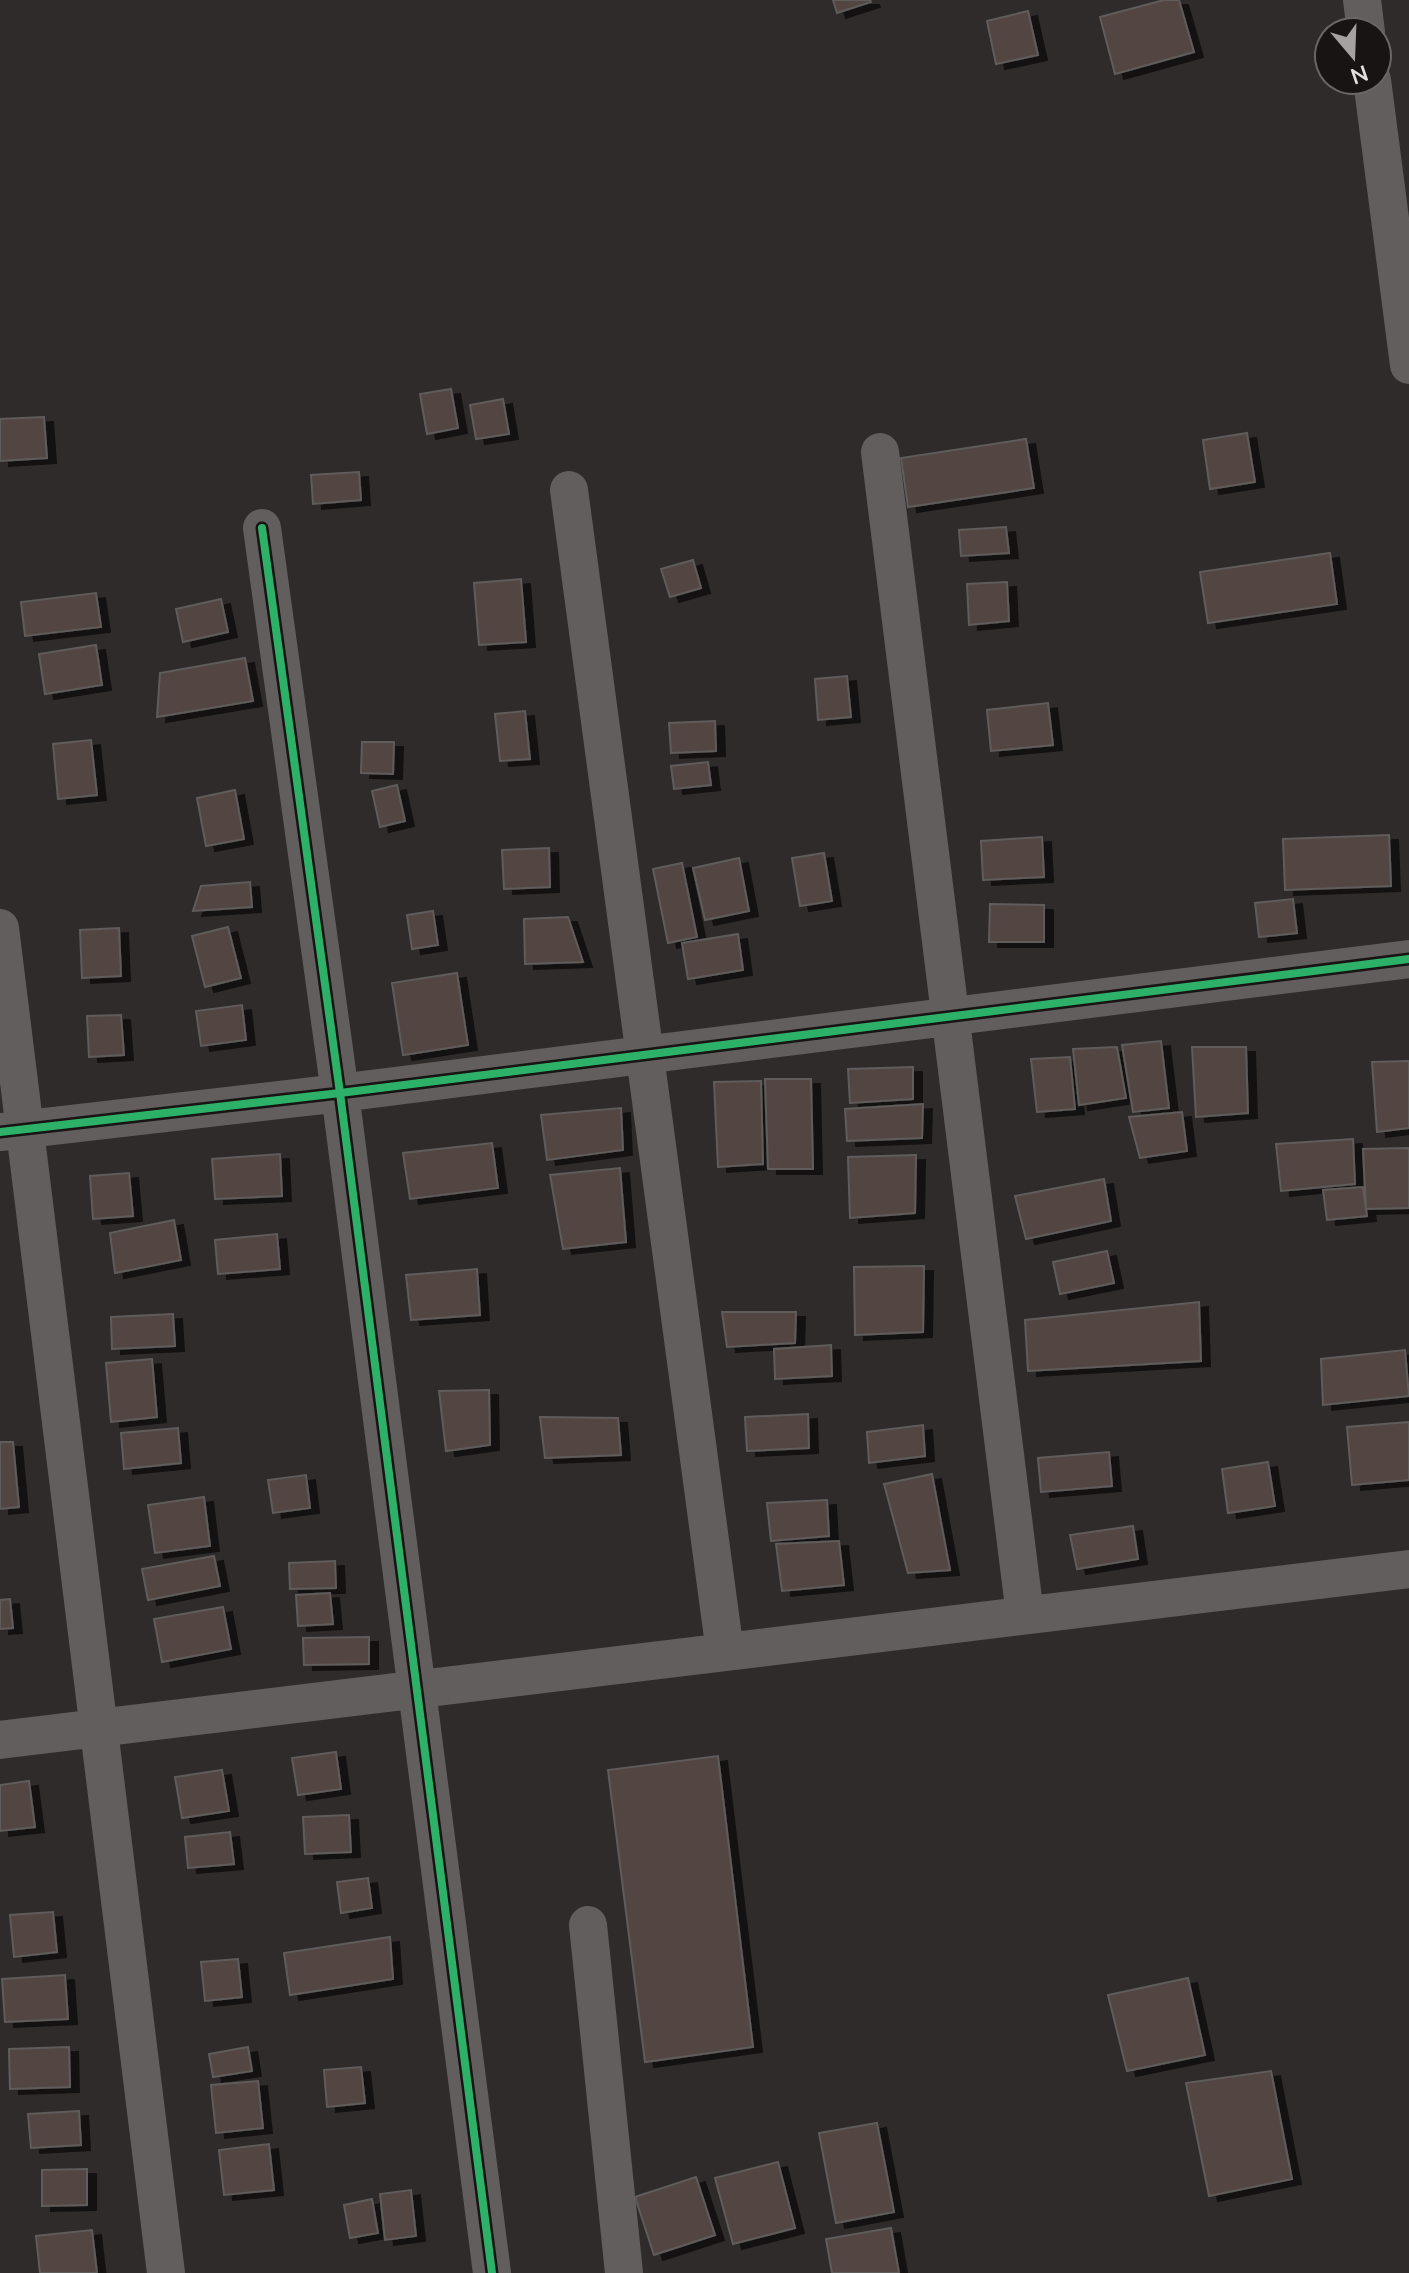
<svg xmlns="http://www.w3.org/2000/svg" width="1409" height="2273" font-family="Mulish,sans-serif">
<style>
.building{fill:#524542;stroke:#5f5c5b;stroke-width:2;filter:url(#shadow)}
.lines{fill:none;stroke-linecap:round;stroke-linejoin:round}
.minor{stroke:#615e5d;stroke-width:38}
.cycleway-casing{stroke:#171413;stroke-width:13}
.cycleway{stroke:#2db169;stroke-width:8}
</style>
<defs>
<filter id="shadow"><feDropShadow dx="9" dy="5" stdDeviation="0" flood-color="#0009"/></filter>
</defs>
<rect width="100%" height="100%" fill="#2f2b2a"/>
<!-- building -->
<path class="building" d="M833,0H870L871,2L837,13Z
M1164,0H1179L1194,52L1115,74L1100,17Z
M1028,11L1038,55L996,64L987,21Z
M451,389L458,428L427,434L420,394Z
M503,399L509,434L476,439L470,405Z
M44,417L47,458L0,461V419Z
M1247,433L1255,482L1210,489L1203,440Z
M1026,439L1034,488L908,507L901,458Z
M359,472L361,500L313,504L311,475Z
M1006,527L1009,553L961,556L959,530Z
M1330,553L1337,604L1208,623L1200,572Z
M693,560L701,588L670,597L661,569Z
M521,579L526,642L479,645L474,583Z
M1007,582L1009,621L969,625L967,584Z
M96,593L101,627L25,636L21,602Z
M221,599L228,632L183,642L176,609Z
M96,645L102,685L45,694L39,654Z
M245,658L253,701L157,717L160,673Z
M847,676L851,717L818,720L815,679Z
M1048,703L1053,745L991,751L987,710Z
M525,711L530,759L500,761L495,714Z
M715,721L716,751L671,753L669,723Z
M91,740L97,795L58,799L53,744Z
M362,742H394L393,774L361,773Z
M708,762L711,785L674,789L671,766Z
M397,785L405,821L380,827L372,791Z
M235,790L244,839L206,846L197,798Z
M1389,835L1391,886L1285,890L1283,839Z
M1042,837L1044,877L983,880L981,841Z
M549,848L550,887L504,889L502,850Z
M824,853L832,901L800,906L792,858Z
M739,858L749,911L705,920L693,868Z
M682,863L697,937L668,943L653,869Z
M250,882L252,907L193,911L201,886Z
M1293,899L1297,933L1259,937L1255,903Z
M990,904L1044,905V942H989Z
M433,911L438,945L412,949L407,915Z
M568,917L583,962L525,964L524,919Z
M228,927L241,978L205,987L192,936Z
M119,928L121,976L82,978L80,930Z
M738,934L743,970L688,979L682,943Z
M457,973L468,1045L403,1055L392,983Z
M242,1005L246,1040L201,1046L196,1011Z
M121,1015L124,1055L89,1057L87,1016Z
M1161,1041L1169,1108L1133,1112L1122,1045Z
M1117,1047L1126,1098L1079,1105L1073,1049Z
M1192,1047H1246L1248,1113L1196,1117Z
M1070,1057L1075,1109L1037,1112L1031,1059Z
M1409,1061V1128L1377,1132L1372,1062Z
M913,1067V1099L850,1103L848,1069Z
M765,1079H811L813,1169H768Z
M761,1081L763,1164L718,1167L714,1082Z
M923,1104L922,1138L847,1141L845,1109Z
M621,1108L623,1150L547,1160L541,1115Z
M1182,1112L1187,1151L1140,1158L1129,1117Z
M1353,1139L1355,1184L1281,1191L1276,1144Z
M492,1143L498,1188L410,1199L403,1153Z
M1409,1148V1208L1366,1209L1363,1149Z
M280,1154L282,1196L215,1199L212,1159Z
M916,1155L915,1213L850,1218L848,1157Z
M620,1168L626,1242L563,1249L550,1175Z
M129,1173L133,1216L93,1219L90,1176Z
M1104,1179L1111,1221L1026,1239L1015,1196Z
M1363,1187L1367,1216L1327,1220L1323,1190Z
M174,1220L181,1260L115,1273L110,1233Z
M277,1234L280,1269L218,1274L215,1240Z
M1107,1251L1114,1283L1060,1294L1053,1262Z
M924,1266L923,1332L855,1335L854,1267Z
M477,1269L480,1315L411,1320L406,1275Z
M1199,1302L1201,1361L1028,1371L1025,1320Z
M722,1312H796L795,1343L727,1347Z
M173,1314L175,1346L112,1349L111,1317Z
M831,1345L832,1376L775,1379L774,1349Z
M1405,1350L1409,1396L1323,1405L1321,1359Z
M152,1359L157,1417L111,1422L106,1363Z
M489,1390L490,1445L446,1451L439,1391Z
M808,1414L809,1448L747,1451L745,1417Z
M540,1417L618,1418L621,1455L545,1458Z
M1409,1422V1480L1352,1485L1347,1427Z
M923,1425L925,1456L869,1463L867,1432Z
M178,1428L181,1463L124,1469L121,1433Z
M0,1442H13L19,1507L0,1509Z
M1109,1452L1112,1486L1041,1492L1038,1458Z
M1268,1462L1275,1506L1228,1513L1222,1469Z
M932,1474L950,1570L908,1573L884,1484Z
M306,1475L310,1508L273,1513L268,1480Z
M204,1497L210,1546L155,1553L148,1505Z
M827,1500L829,1536L771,1541L767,1503Z
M1133,1526L1138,1559L1077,1569L1070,1535Z
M839,1541L844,1585L782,1591L776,1544Z
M214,1556L220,1586L148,1600L142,1569Z
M335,1561L336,1588L290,1589L289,1563Z
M330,1593L333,1624L298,1626L296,1595Z
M10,1599L13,1628L0,1629V1600Z
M223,1607L231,1649L162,1662L154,1619Z
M369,1637V1664L304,1665L303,1638Z
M336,1752L341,1789L298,1795L292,1758Z
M718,1756L753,2047L645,2062L608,1770Z
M222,1770L229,1811L182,1818L175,1777Z
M29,1781L35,1827L0,1831V1785Z
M349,1815L351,1852L305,1854L303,1817Z
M230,1832L234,1864L188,1868L185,1837Z
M368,1878L372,1908L341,1913L337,1882Z
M53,1912L57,1952L14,1957L10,1915Z
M390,1937L393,1979L290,1995L284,1953Z
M238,1959L242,1997L205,2001L201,1962Z
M65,1975L68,2019L5,2022L2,1979Z
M1188,1978L1205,2055L1127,2071L1108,1995Z
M69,2047L70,2087L10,2089L9,2049Z
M248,2047L252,2071L213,2077L209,2054Z
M361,2067L365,2103L327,2107L324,2070Z
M1271,2071L1292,2179L1209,2196L1186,2083Z
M258,2081L263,2128L216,2133L211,2085Z
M79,2111L81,2145L31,2148L28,2114Z
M877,2123L894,2212L836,2223L819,2133Z
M269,2144L274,2190L224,2195L219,2150Z
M778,2162L795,2228L733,2244L715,2178Z
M87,2169V2205L42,2206V2170Z
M696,2177L715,2235L654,2255L635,2197Z
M411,2190L416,2236L385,2240L380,2194Z
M372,2199L378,2233L350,2238L344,2205Z
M891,2228L899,2273H832L826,2239Z
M92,2230L97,2273H40L36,2236Z"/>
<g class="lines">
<!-- minor -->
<path class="minor" d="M1362,0L1366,32
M1372,80L1409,365
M880,452L1025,1615
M569,490L725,1652
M262,528L340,1093L492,2273
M0,928L166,2273
M0,1132L340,1093L1409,959
M0,1740L1409,1569
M588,1925L624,2273"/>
<defs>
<path id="cycleway" d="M262,528L340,1093L492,2273
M0,1132L340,1093L1409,959"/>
</defs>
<!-- cycleway casing -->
<use href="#cycleway" class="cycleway-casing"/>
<!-- cycleway -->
<use href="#cycleway" class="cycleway"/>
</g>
<!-- north arrow -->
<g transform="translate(1353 56) rotate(161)"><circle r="38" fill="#171413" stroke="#696665" stroke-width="2"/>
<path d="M0-6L14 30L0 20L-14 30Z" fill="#a5a1a0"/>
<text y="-12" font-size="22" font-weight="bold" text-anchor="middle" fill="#e5e0df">N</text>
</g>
</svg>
